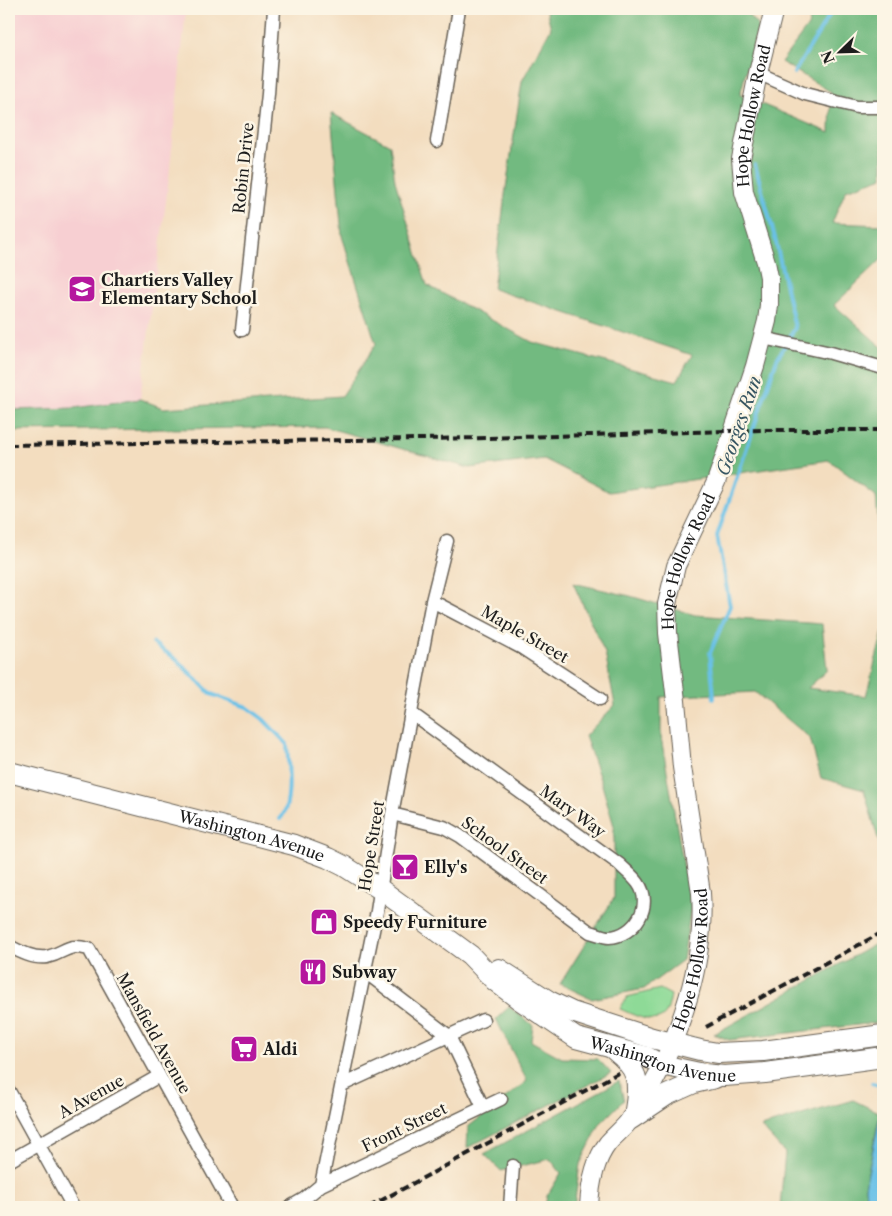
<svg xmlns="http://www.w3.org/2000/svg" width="892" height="1216" font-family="'Libre Caslon Text',serif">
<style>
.built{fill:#f7cfd2}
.green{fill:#8eda97;stroke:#557b5a}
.forest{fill:#72ba80;stroke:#476b4e}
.water{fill:#6ac1e7;stroke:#436e82}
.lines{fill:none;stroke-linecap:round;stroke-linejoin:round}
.stream{stroke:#6ac1e7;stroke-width:4}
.street-casing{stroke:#676055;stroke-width:15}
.secondary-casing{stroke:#676055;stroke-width:20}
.primary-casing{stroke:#676055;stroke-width:22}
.street{stroke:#fff;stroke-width:12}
.secondary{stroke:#fff;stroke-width:18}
.primary{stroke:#fff;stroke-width:20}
.rail{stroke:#1c1c1c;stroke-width:4;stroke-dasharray:8 4;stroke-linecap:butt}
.labels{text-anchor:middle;stroke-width:5;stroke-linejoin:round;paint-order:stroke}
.street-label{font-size:16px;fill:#1c1c1c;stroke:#fcf5e5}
.poi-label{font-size:16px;font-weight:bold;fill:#1c1c1c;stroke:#fcf5e5;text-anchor:start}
.water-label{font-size:18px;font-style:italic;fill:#375663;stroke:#fcf5e5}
</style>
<rect width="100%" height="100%" fill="#fcf5e5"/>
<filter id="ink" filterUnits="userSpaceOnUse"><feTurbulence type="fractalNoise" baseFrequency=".02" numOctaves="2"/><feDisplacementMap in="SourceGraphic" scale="10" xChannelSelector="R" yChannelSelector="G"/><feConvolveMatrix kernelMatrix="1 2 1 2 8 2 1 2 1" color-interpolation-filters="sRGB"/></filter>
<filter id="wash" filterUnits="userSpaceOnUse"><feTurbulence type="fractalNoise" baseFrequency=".0096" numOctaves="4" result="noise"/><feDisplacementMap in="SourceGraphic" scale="20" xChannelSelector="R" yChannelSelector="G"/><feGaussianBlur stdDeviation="1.12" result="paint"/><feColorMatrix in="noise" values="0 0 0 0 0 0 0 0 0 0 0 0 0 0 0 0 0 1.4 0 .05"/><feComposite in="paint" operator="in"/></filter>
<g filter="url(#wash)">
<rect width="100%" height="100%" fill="#f3ddbf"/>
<!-- built -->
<path class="built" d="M9,9H186L169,178L140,399L74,408L9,410Z"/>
<!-- green -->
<path class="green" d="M660,989L671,995C670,1000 669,1006 667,1011C659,1029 632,1014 620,1009L627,997Z"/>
<!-- forest -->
<path class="forest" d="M546,9H595L596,11L631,10L632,9H743L758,26L740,95L830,133L831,92L781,62L808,26L813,9H883V177L846,190L832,223L883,225V258L834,305L883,348V581L876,496L829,460L609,492L544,459L469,468L325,427L9,431V410L74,408L140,399L163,408L342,396L376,344L342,236L331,113L390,145L395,181L427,285L532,342L677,381L692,355L493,289L505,195L522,81L551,28Z
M573,583L630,596L695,615L822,624L827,670L808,688L866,696L883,632V856L864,790L821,778L810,738L755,692L661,697V737L691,907L683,960L644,989L592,999L560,984L614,898V826L602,785L585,736L615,705L605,653Z
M883,940V1022L729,1040L714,1034Z
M509,1007L533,1025L531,1041L562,1058L598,1059L611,1073L467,1148L468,1127L527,1081L496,1019Z
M619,1081L624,1100L600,1124L580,1164L574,1207H545L547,1196L561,1173L550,1159L501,1171L484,1154Z
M853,1100L880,1113L865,1187L867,1207H780L785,1153L761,1127Z"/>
<!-- water -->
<path class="water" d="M883,1102V1207H867L865,1187Z"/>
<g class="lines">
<!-- stream -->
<path class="stream" d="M794,73L833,9
M153,643L177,660L211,694L247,707L263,719L287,744C288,762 293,806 280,819
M714,698L710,653L730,606L717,536L777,359L795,328L775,238L755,165
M872,1083L883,1086"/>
</g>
</g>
<g filter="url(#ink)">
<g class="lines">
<defs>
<path id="street" d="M758,73L805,94L857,107H883
M437,141L459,9
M242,330L268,94L274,9
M763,338L831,353L883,368
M432,601L522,648L600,699
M392,814L444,827L460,836L590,932C596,933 603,937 609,937C635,936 654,905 638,883C633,876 625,870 619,864L411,713
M9,946C20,952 34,959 47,957C68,952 65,943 89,949L232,1207
M364,971L449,1036L483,1107
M342,1085L483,1020
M9,1091L73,1207
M9,1161L159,1076
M321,1185L377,911L392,814L432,601L447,541
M290,1207L304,1199L321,1185L501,1099
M510,1207L513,1166"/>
<g id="secondary">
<path id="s1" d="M589,1207C590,1185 594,1161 608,1143C615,1135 623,1129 629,1121C632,1118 633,1114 635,1111C638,1105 643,1101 646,1096C680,1037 706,961 701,893L682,767L676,701L668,633L667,604L676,566L716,482L726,453L755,366L767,321L769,305V277L766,262L744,192L741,159L758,73L774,9"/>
</g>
<g id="primary">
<path id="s2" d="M9,772L294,845L328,858L344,866L380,889L470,955L494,980L520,1000L576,1038L647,1057L662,1065L704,1074L724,1076L765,1073L883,1057"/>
<path d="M499,969L549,1001L572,1012L652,1038L700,1050L718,1053L763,1051L883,1035"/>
<path d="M614,1050C638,1069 640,1080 635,1110"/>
<path d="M631,1119L667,1095L694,1083L715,1078"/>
</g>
</defs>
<!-- street casing -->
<use href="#street" class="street-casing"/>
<!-- secondary casing -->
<use href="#secondary" class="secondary-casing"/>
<!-- primary casing -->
<use href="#primary" class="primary-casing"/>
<!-- street -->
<use href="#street" class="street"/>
<!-- secondary -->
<use href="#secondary" class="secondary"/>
<!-- primary -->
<use href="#primary" class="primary"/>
<!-- rail -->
<path class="rail" d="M9,445L486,438L761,430H883
M706,1027L883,932
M369,1207L620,1072"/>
</g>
</g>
<!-- icons -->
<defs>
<symbol id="school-square" viewBox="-11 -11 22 22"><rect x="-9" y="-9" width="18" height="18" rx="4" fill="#b5179e" stroke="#fcf5e5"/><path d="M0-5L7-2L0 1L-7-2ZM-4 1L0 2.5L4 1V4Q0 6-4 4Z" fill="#fff"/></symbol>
<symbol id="bar-square" viewBox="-11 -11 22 22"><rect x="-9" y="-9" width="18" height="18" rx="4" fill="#b5179e" stroke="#fcf5e5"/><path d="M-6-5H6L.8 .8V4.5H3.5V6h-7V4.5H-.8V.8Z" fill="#fff"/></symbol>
<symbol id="shop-square" viewBox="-11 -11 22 22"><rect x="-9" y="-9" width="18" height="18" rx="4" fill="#b5179e" stroke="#fcf5e5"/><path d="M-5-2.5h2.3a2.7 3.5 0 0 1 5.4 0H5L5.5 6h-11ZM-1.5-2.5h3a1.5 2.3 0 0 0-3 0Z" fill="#fff"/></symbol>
<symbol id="restaurant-square" viewBox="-11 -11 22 22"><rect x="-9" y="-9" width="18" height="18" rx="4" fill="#b5179e" stroke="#fcf5e5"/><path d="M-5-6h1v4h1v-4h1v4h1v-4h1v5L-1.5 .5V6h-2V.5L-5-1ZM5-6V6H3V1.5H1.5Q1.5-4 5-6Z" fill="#fff"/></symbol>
<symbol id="supermarket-square" viewBox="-11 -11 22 22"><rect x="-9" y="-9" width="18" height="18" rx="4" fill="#b5179e" stroke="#fcf5e5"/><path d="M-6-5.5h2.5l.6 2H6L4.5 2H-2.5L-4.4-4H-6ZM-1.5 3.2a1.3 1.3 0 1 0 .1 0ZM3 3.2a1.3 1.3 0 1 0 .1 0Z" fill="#fff"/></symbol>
</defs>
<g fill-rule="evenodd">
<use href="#school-square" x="66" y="273" width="32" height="32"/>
<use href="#bar-square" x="389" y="851" width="32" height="32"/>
<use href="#shop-square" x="308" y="906" width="32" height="32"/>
<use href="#restaurant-square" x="297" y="956" width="32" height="32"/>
<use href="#supermarket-square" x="228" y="1033" width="32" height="32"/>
</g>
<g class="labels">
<!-- street labels -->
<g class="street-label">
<text dy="6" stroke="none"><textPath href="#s1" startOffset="1144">Hope Hollow Road</textPath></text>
<text transform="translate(243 168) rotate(-84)" y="6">Robin Drive</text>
<text dy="6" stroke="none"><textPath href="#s1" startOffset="679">Hope Hollow Road</textPath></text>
<text transform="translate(525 634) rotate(30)" y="6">Maple Street</text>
<text transform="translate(573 811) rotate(36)" y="6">Mary Way</text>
<text dy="6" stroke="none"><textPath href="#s2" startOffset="251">Washington Avenue</textPath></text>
<text transform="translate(371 846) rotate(-81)" y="6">Hope Street</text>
<text transform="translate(505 850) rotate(36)" y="6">School Street</text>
<text dy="6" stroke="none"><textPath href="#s1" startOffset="274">Hope Hollow Road</textPath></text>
<text transform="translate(154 1033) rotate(61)" y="6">Mansfield Avenue</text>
<text dy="6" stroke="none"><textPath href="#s2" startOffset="728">Washington Avenue</textPath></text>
<text transform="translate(91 1096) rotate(-29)" y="6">A Avenue</text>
<text transform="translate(404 1127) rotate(-26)" y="6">Front Street</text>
</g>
<!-- poi labels -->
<g class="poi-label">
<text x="101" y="286">Chartiers Valley<tspan x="101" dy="18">Elementary School</tspan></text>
<text x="424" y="873">Elly's</text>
<text x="343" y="928">Speedy Furniture</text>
<text x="332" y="978">Subway</text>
<text x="263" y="1055">Aldi</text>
</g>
<!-- water labels -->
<g class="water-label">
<text transform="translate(739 426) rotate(-71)" y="6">Georges Run</text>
</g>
</g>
<!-- margin -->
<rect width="892" height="1216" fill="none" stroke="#fcf5e5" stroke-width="30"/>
<!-- north arrow -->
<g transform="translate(840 52) rotate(247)" stroke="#fcf5e5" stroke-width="4" paint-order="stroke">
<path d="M0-4L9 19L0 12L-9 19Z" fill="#1c1c1c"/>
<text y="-8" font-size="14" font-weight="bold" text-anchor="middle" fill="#1c1c1c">N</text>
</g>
</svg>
